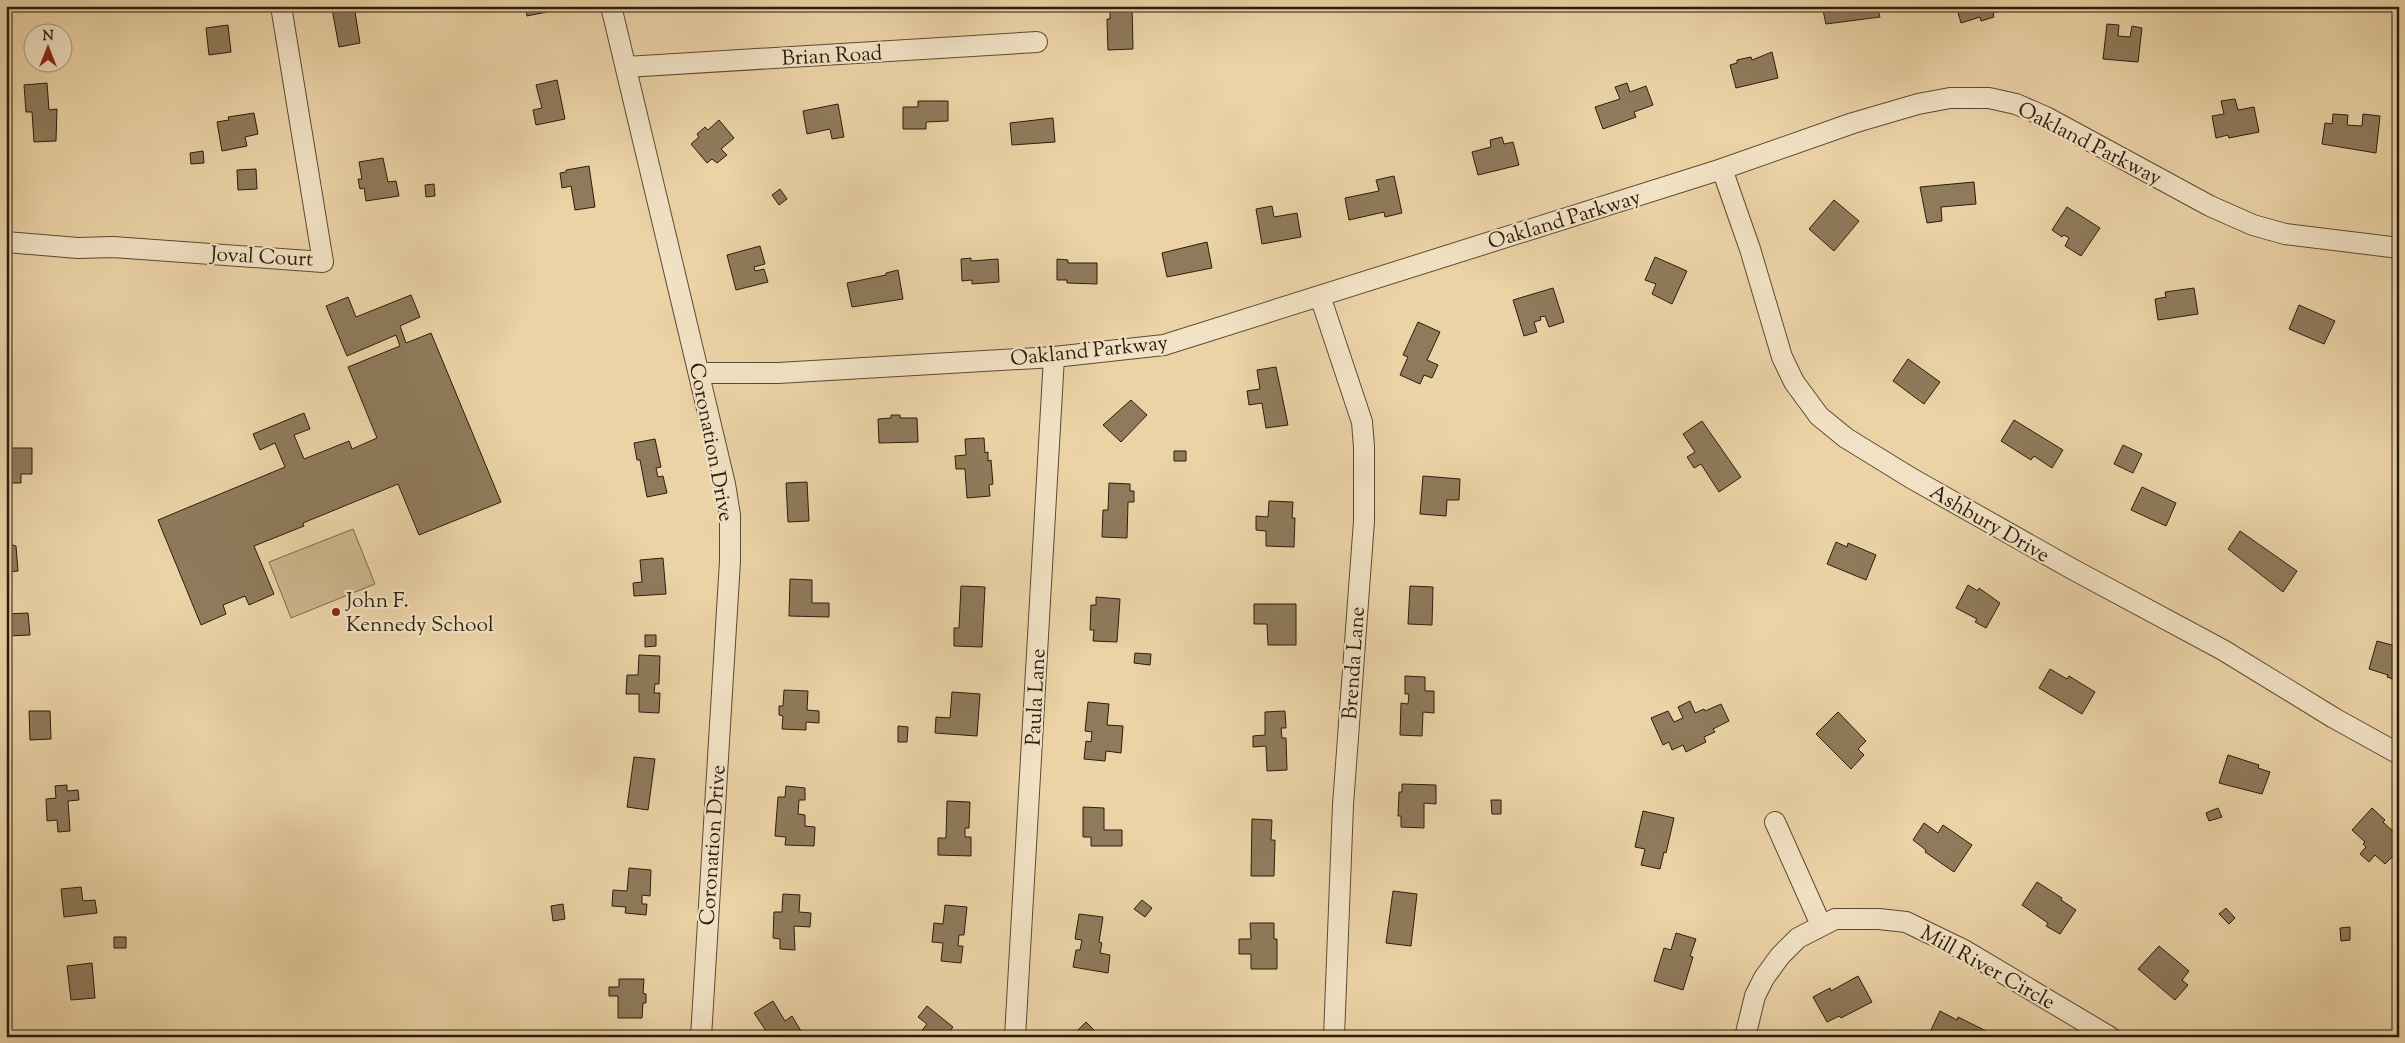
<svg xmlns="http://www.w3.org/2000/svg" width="2405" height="1043" font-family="'Sorts Mill Goudy',serif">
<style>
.green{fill:#cbb48c;stroke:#7c684c}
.building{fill:#8f7b5c;stroke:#2c1c0c}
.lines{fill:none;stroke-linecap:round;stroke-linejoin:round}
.minor-casing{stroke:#5c4a32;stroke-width:22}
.minor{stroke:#f2e2c5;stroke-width:20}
.poi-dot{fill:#8f2418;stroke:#f2e2c5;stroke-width:2}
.labels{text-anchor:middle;stroke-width:4.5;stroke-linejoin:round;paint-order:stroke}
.street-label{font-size:21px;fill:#2c1c0c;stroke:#f2e2c5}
.poi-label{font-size:21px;fill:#2c1c0c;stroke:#f2e2c5;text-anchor:start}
</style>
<rect width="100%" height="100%" fill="#ebd3a6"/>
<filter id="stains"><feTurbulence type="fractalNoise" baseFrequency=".004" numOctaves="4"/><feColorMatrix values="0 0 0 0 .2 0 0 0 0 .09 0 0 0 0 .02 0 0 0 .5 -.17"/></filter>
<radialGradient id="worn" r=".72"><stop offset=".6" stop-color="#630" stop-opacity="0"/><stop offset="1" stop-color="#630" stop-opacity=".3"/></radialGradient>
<!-- green -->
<path class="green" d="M353,529L375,584L291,618L269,562Z"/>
<!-- building -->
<path class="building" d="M346,6H354L360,43L339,47L332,9Z
M525,6H545L547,12L527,16Z
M1110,6H1132L1133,49L1108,50L1107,19H1110Z
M1822,6H1877L1880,17L1826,24Z
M1956,6H2017L1993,13L1994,17L1981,21L1980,17L1961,23Z
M2107,24L2119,25L2118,36L2130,37L2132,26L2142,28L2138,62L2103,59Z
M228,25L231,52L209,55L206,28Z
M1772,52L1778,78L1736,88L1730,65L1737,63V60L1751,57L1752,60Z
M557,80L565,119L536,125L533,110L542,108L536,85Z
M47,83L49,110L57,109L56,141L34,142L32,112H26L24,85Z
M1627,83L1630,92L1646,86L1653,105L1634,112L1636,117L1603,129L1595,107L1620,99L1615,87Z
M2235,99L2238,110L2254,107L2259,132L2229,138L2228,135L2216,138L2212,116L2224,114L2221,101Z
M918,101H948V121L926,122V129H903V107H918Z
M838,104L844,137L832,139L830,129L807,134L803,111Z
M254,113L258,134L245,137L247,146L222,151L217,122L229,120L228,117Z
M2333,114L2348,115L2347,125L2362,126L2363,114L2380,116L2376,153L2322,144L2325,123L2332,124Z
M1053,118L1055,142L1012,145L1010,123Z
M719,120L734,138L721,149L727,155L717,163L712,159L707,163L691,144L699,137L697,134L705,127L708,130Z
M1502,137L1504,144L1513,142L1519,165L1478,175L1472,152L1491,147L1490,140Z
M203,151L204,163L191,164L190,153Z
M383,158L388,182L396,181L399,196L366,201L364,188L360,189L358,179H362L359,162Z
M589,166L595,207L575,210L571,186L562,188L560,173L566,172V170Z
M256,169L257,189L238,190L237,170Z
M1394,176L1402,213L1385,217L1384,212L1349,220L1345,198L1379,191L1376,180Z
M1974,182L1976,204L1941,207L1942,221L1927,223L1920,187Z
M434,184L435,196L426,197L425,185Z
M780,189L787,199L779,205L772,195Z
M1834,200L1859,221L1834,251L1809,229Z
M1272,206L1274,217L1297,213L1301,237L1262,244L1256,209Z
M2067,207L2100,228L2081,256L2065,246L2069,238L2064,235L2062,237L2052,230Z
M1207,242L1212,268L1167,277L1162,253Z
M760,246L765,264L754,267L755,271L764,269L768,282L736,290L727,255Z
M1655,257L1687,271L1672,304L1652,294L1656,284L1645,280Z
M971,258V261L998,259L999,282L972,284V280L962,281L961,259Z
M1057,259L1068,260V263H1097V284L1067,283V280H1057Z
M898,270L903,299L852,307L847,283L886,275V273Z
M1553,288L1564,322L1549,327L1545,316L1540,317L1541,320L1534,322L1537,332L1524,336L1513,300Z
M2194,288L2198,314L2158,320L2155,299L2166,297L2165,292Z
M411,295L420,317L400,326L406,343L431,333L501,502L419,535L398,484L303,523L304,526L254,546L274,594L249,605L245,596L223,605L226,614L201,625L158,520L285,467L275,443L260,450L253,434L304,413L310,429L294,435L304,459L349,441L352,449L377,438L348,367L400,346L396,335L347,356L326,306L348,297L356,317Z
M2299,305L2335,321L2324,344L2289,329Z
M1418,322L1440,332L1427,360L1438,365L1432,378L1424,375L1420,384L1400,375L1408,357L1403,355Z
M1908,359L1940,382L1924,404L1893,381Z
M1276,367L1288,425L1266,428L1262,403L1249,405L1247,391L1260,389L1257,370Z
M1131,400L1147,415L1121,442L1103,425Z
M891,415H900V418H917L918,442L879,443L878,419L891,418Z
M2014,420L2063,450L2052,468L2034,456L2031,460L2001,441Z
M1702,421L1741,477L1719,492L1701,464L1694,468L1687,457L1695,452L1683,434Z
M984,438L985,453L988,452V461L991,460L993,484L989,485L990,496L967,498L965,469H956L955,456L966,455L965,439Z
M655,439L661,467L656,468L658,477L663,476L667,493L647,497L640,460H637L634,443Z
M2123,445L2142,454L2133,473L2114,464Z
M6,448H32V474H21V483H6Z
M1174,451H1186V461H1174Z
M1423,476L1460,479L1459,500H1447L1446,516L1420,514Z
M807,482L809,521L788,522L786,483Z
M1109,483L1130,484V491H1134V502H1128L1127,538L1102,537L1103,510H1108Z
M2142,487L2176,503L2166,526L2131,510Z
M1269,501L1293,502L1292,518H1295L1294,547L1266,546V531L1256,530V516L1268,517Z
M2240,531L2297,571L2283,592L2228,549Z
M1836,542L1847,547L1848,543L1876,555L1866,580L1827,564Z
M6,543L16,546L18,571L6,572Z
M663,558L666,594L634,596L633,583L642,582L640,560Z
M790,579L812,580V603H829V617L789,616Z
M1968,585L1978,591L1979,588L2000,603L1986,628L1975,622L1977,619L1956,608Z
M961,586L985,587L982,647L954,646V628H959Z
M1410,586L1433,587L1432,625L1408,624Z
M1096,597L1120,599L1117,642L1093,641L1094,630H1090L1091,605H1096Z
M1254,604H1296V645H1268L1267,624H1254Z
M28,613L30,635L8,636L7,614Z
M645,635H656V646L645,647Z
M2377,641L2399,647V681L2387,677L2388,675L2369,669Z
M1135,653L1151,654L1150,665L1134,663Z
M639,655L660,656L659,684H655L654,693H660L659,713L639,712V694H626L627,675H638Z
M2050,669L2067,679L2069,676L2095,692L2082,714L2039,688Z
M1405,676L1425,677V691H1434V713L1423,712L1422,736L1400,735L1401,703L1408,704L1409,694H1405Z
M784,690L808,691L807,710L819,711V723L806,722V730L782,729L783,716L779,715V706H783Z
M952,692L980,694L977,736L935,733L936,717L950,718Z
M1690,701L1695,713L1704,709L1705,711L1721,704L1729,721L1713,729L1715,732L1704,737L1706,742L1686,752L1683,745L1672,750L1669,742L1663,745L1651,718L1668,711L1674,722L1683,718L1678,707Z
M1088,702L1109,704L1107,725L1123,726L1121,753L1106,751L1105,761L1084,759L1086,741L1091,742L1092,732L1085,731Z
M29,711H50L51,739L30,740Z
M1285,711L1286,728H1281L1282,738H1286L1287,770L1267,771L1266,746L1253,747V736L1265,735V712Z
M1838,712L1866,741L1858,749L1864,755L1851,769L1816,734Z
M898,726L908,727L907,742H898Z
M2228,755L2259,765L2258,768L2270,772L2262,794L2219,783Z
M634,757L655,759L648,810L627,807Z
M1402,784L1436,785V804L1424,803V828L1401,827V816H1398L1399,792H1402Z
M67,785V791L78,790L79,800L68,801L70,831L58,832L57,820L47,821L46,799L56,798L55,786Z
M786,786L805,788V800H799L798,814L805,815V826L815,827L814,846L785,845L786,837L775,836L778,797H785Z
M1491,800H1501V814H1492Z
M947,801L970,802L969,828H965V837H971V856L938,855V838H946Z
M1083,807L1104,808V830H1122V846H1091V837H1083Z
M2218,808L2222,817L2209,821L2206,813Z
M2372,808L2385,820L2383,822L2399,837V850L2385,864L2375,855L2369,862L2360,854L2366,847L2363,844L2365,842L2352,830Z
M1643,811L1674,818L1666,853L1664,852L1660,869L1641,865L1645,849L1635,847Z
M1252,819L1272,820L1271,840H1275L1274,876H1251Z
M1924,823L1938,833L1943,825L1972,845L1954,872L1925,852L1926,850L1913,840Z
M629,868L651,870L650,896L642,895V904H647L646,915L625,913L626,907L612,906L613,890L627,891Z
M2037,882L2062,898L2061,900L2076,910L2060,934L2046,926L2048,923L2022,905Z
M81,887L83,901L95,900L97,913L64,917L61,889Z
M1393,891L1417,894L1411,946L1386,943Z
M783,894L800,895L799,912L811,913L810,927L794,926L795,950L780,949V939L773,938L774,912H782Z
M1142,900L1152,908L1145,917L1134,909Z
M563,904L565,919L553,921L551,906Z
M945,905L967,907L964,935H959L958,946H963L961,963L941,961L943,943L932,942L934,923L943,924Z
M2226,908L2235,918L2229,924L2219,914Z
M1079,914L1103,917L1099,942L1102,943L1100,953L1110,955L1108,973L1073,967L1076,950H1080L1082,940L1075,939Z
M1250,923H1274V939H1277V969H1251V954H1239V939H1251Z
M2350,927V940L2341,941L2340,928Z
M1676,933L1696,939L1690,956L1693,957L1683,990L1654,981L1664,948L1671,950Z
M114,937H126V948H114Z
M2159,946L2189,971L2182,980L2188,985L2175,1000L2138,969Z
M92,963L95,998L71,1000L67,966Z
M1858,976L1872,1002L1841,1018L1839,1016L1827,1022L1813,997L1830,988L1831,991Z
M619,979H644L643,993L646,994V1003H643L642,1018H618V996H609V987H619Z
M773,1001L785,1021L792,1016L801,1031L792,1037H770L754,1013Z
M927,1006L953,1027L947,1035L949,1037H917L927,1024L918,1017Z
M1940,1011L1957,1020L1958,1017L1988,1032L1985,1037H1944L1931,1030Z
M1086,1022L1101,1037H1071Z
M1383,1033H1404V1037H1383Z"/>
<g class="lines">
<defs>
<path id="minor" d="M611,6L725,484L730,515V561L701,1037
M626,67L1037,42
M1722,169L1750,249L1782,357L1794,382L1819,416L1846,438L1911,478L2074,570L2223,650L2334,718L2399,754
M6,242L78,248L113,247L323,262L281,6
M1320,296L1362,422L1364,447V521L1343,805L1334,1037
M700,373H778L1054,357L1164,345L1722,169L1853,123L1918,104L1950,98H1989L2016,104L2046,117L2210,206L2253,225L2285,234L2399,248
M1775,822L1821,925
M1015,1037L1054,357
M1745,1037L1755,996L1764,978L1780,956L1798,938L1835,919H1879L1906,922L1964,950L2110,1037"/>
</defs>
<!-- minor casing -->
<use href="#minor" class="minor-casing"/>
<!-- minor -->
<use href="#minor" class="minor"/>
</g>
<!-- markers -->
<circle class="poi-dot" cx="336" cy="612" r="5"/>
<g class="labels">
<!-- street labels -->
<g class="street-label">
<text transform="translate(832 55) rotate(-3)" y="7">Brian Road</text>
<text transform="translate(2090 143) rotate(27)" y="7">Oakland Parkway</text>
<text transform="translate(1564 219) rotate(-17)" y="7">Oakland Parkway</text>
<text transform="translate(262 256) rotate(3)" y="7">Joval Court</text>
<text transform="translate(1089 350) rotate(-6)" y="7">Oakland Parkway</text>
<text transform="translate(712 442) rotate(79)" y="7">Coronation Drive</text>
<text transform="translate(1990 523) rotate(30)" y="7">Ashbury Drive</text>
<text transform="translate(1353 663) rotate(-86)" y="7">Brenda Lane</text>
<text transform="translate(1035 697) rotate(-87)" y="7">Paula Lane</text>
<text transform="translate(712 845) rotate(-86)" y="7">Coronation Drive</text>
<text transform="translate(1988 967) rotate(29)" y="7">Mill River Circle</text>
</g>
<!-- poi labels -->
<g class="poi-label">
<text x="346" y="607">John F.<tspan x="346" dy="24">Kennedy School</tspan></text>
</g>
</g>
<!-- margin -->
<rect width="2405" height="1043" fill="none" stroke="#ebd3a6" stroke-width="25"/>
<rect x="8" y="8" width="2390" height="1028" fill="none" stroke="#2c1c0c" stroke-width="2.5"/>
<rect x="12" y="12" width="2380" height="1018" fill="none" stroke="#2c1c0c"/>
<!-- north arrow -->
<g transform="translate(48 48)"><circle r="24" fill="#f2e2c5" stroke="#a3937b"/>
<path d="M0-4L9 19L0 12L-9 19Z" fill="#8f2418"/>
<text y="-8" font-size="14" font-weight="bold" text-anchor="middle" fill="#2c1c0c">N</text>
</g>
<rect width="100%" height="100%" filter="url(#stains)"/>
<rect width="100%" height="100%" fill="url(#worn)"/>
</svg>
